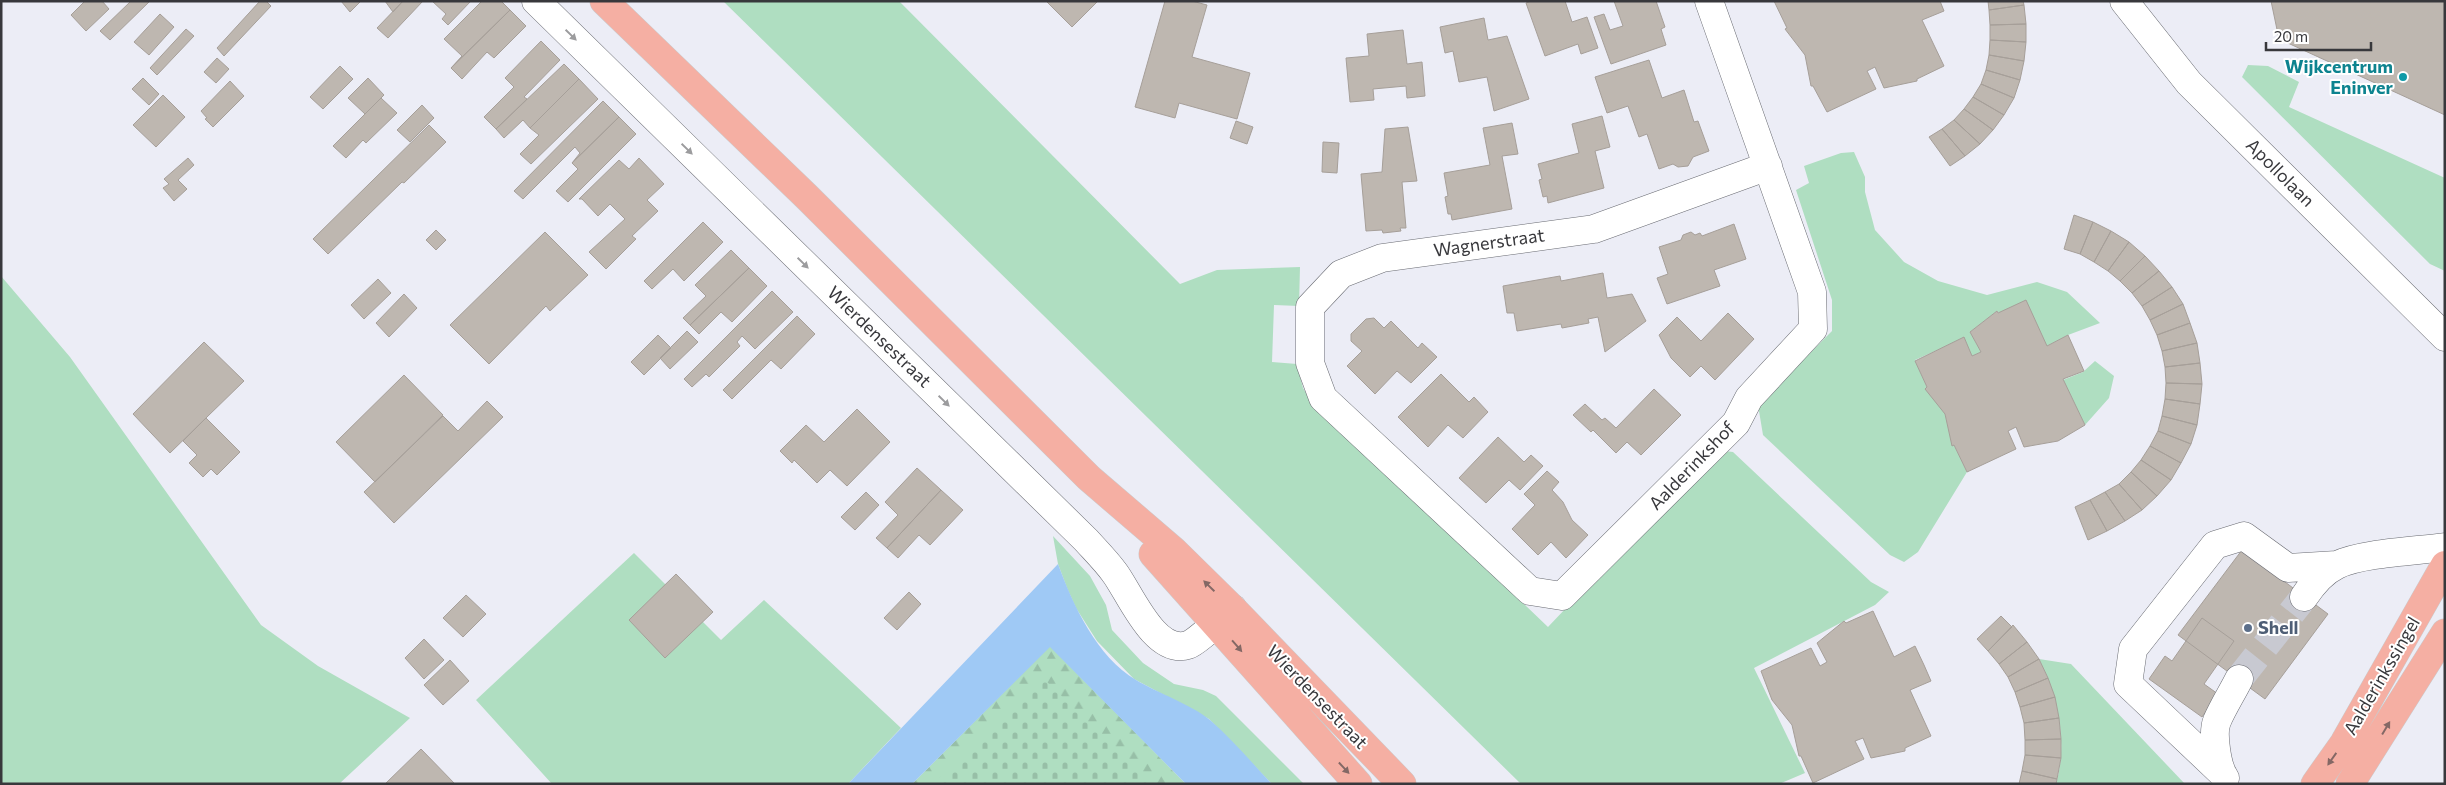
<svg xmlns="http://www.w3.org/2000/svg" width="2446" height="785" font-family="Commissioner,sans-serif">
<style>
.green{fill:#afdec1}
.forest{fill:url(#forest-firs)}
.cemetery{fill:url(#cemetery-stones)}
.water{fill:#9fc9f5}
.building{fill:#beb7b0;stroke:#a69f99}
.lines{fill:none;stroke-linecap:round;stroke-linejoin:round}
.minor-tunnel{stroke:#c8c9d1;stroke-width:28;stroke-dasharray:28 14;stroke-linecap:butt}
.minor-casing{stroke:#696b72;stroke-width:29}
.major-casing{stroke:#cbcbcc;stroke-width:29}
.minor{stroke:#fff;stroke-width:28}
.major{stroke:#f5afa3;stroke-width:28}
.oneway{fill:#9c9c9e}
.oneway2{fill:#846865}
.culture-dot{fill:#0f9aa8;stroke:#fff;stroke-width:2}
.service-dot{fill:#5c6f8a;stroke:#fff;stroke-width:2}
.labels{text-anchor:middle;stroke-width:4;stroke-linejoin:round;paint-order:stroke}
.culture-label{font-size:18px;font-weight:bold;fill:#0d838f;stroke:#fff;text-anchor:end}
.street-label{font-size:18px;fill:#38383c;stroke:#fff}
.service-label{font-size:18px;font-weight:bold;fill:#4e5e75;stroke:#fff;text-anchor:start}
</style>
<defs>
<pattern id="forest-firs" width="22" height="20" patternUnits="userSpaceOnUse" patternTransform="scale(1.25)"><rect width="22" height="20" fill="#afdec1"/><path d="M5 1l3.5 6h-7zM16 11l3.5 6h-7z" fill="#97bfa7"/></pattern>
<pattern id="cemetery-stones" width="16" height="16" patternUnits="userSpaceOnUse" patternTransform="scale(1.25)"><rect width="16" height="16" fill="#afdec1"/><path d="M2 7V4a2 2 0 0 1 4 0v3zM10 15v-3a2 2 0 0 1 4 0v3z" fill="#97bfa7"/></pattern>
</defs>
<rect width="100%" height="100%" fill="#ecedf6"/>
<!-- green -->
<path class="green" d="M723,1H899L1180,284L1217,270L1300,267L1299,306L1274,305L1272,362L1297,364L1303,388L1311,401L1548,627L1716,450L1733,452L1871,582L1889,592L1875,605L1754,668L1805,773L1779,784H1521Z
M2248,65L2268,66L2299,82L2289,107L2445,178V271L2430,264L2242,77Z
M1854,152L1865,177V192L1875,230L1904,262L1938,281L1987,295L2037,282L2067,292L2100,323L2068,335L2047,346L1997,311L1970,332L1981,352L1972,356L1964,338L1915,360L1927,387L1945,414L1954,445L1967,472L1918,552L1904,562L1890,555L1763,435L1758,405L1832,331V300L1796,190L1809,183L1804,166L1841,153Z
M1,276L70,357L261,625L318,666L410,718L339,784H1Z
M2095,361L2114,376L2109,398L2085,425L2063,380L2083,372Z
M1053,536L1090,576L1106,605L1112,630L1143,663L1174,684L1203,690L1216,696L1304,784H1272L1209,719L1134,679L1097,641L1076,608L1067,588L1058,564Z
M634,553L721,640L764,600L901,728L848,784H552L476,700Z
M2039,659L2071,664L2185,784H2056C2068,742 2058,697 2039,659Z"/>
<!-- forest -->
<path class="forest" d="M1050,646L1186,784H912Z"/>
<!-- cemetery -->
<path class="cemetery" d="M1042,677L1151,784H933Z"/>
<!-- water -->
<path class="water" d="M1058,564C1073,605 1097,657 1136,680C1158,693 1192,705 1210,720C1232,739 1252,763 1272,784H1186L1050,647L912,784H848Z"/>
<!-- building -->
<path class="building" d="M85,1H102L109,9L86,31L71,15Z
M131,1H150L110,40L100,31Z
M260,1H266L271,6L224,56L217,48Z
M341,1H361L350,12Z
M385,1H403L393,12Z
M403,1H423L388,38L377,28Z
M432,1H471L448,25L442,19L446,14Z
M482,1H501L510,10L451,68L462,56L444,39Z
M1046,1H1098L1072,27Z
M1165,1H1192L1207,5L1192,57L1250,73L1237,119L1179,103L1175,118L1135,107Z
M1531,1H1565L1572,22L1587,17L1598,48L1581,54L1578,44L1545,56L1526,3Z
M1614,1H1656L1665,27L1661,29L1666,45L1611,64L1594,17L1604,14L1610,30L1623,26Z
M1774,1H1940L1944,11L1922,20L1944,66L1917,79V81L1884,88L1875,67L1867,71L1876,89L1827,112L1813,86H1811L1805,55L1785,29L1787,28Z
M1988,1H2023L2024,5L1989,10Z
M2271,1H2445V115L2279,39Z
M2024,5L2026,24L1990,25L1989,10Z
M510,10L526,26L494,58L487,52L462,79L451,68Z
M160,14L174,27L149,55L134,42Z
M1484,18L1488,40L1507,36L1529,99L1494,111L1487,77L1459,82L1453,51L1445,53L1440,27Z
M2026,24V42L1990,40V25Z
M186,29L194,36L157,75L150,68Z
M1403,30L1407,64L1422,62L1425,96L1407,98L1406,86L1373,89L1374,100L1350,102L1346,58L1369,56L1367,34Z
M1990,40L2026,42L2024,61L1989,55Z
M541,41L560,60L524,97L527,99L496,129L484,117L514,87L505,78Z
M1989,55L2024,61L2020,80L1986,70Z
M217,58L229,69L216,83L204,72Z
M1649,60L1662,98L1684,90L1694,122L1698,121L1709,151L1693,157L1688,166L1678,167L1673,164L1659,169L1647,134L1639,137L1628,106L1607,113L1595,77Z
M564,64L579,79L530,128L523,120L504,138L496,129Z
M340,66L353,79L323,109L310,97Z
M1986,70L2020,80L2014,98L1981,84Z
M143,78L159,94L149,105L132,89Z
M368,78L384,95L365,114L348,98Z
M579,79L598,99L531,164L520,154L539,135L530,128Z
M230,81L244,96L213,127L205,119L207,118L201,111Z
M1981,84L2014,98L2004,115L1973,97Z
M163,95L185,117L156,147L133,125Z
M1973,97L2004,115L1993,130L1964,109Z
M381,98L397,113L366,143L363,140L346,158L333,146Z
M603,101L619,117L572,163L580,153L575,147L523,199L514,191Z
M422,105L434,118L410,142L397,130Z
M1964,109L1993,130L1980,144L1954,120Z
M1602,116L1610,147L1595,151L1604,188L1548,203L1547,196L1543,197L1539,180L1542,179L1538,164L1579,153L1572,124Z
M619,117L636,134L568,202L556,191L578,169L572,163Z
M1954,120L1980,144L1965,156L1942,129Z
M1236,121L1253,127L1247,144L1230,138Z
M1512,123L1518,154L1502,156L1512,209L1452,220L1451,214H1448L1445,197L1448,196L1444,173L1490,165L1483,128Z
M429,125L446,142L404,183L402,182L328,254L313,239Z
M1408,127L1417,181L1402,182L1406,228H1400L1401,231L1383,233L1382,230L1366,231L1361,174L1382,172L1385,129Z
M1942,129L1965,156L1950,166L1929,137Z
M1323,142L1339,143L1337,173L1322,172Z
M188,158L194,165L178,180L187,189L174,201L163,188L169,184L164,179Z
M639,158L664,184L647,200L658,211L632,236L636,239L606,269L589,252L625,219L610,204L598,216L582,199H579L619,160L629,169Z
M2074,215L2093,222L2080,254L2064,249Z
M703,222L723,242L684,281L673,269L652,289L644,281Z
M2093,222L2111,231L2094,262L2080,254Z
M1734,224L1746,259L1714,270L1720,286L1667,304L1657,278L1668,274L1659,247L1681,240L1683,235L1691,232L1695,235L1700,233L1702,236Z
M436,230L446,240L436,250L426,240Z
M2111,231L2129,242L2108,271L2094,262Z
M545,232L588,275L550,311L546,306L489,364L450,325Z
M2129,242L2145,256L2120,281L2108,271Z
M731,250L749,268L690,325L683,318L706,296L695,285Z
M2145,256L2159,271L2132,293L2120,281Z
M749,268L767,286L732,322L721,312L699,334L690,325Z
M2159,271L2172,287L2142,306L2132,293Z
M1603,273L1607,298L1632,294L1646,321L1605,352L1598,317L1588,319L1589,323L1562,328L1561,324L1517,331L1514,313H1507L1503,286L1560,276L1561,281Z
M378,279L391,293L364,319L351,305Z
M2172,287L2183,304L2150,320L2142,306Z
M772,291L793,312L755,349L742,336L737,342L740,346L709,377L706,374L692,387L684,379Z
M404,294L417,308L389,337L376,323Z
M2026,300L2047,346L2068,335L2084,371L2063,379L2085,425L2058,441L2024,447L2016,427L2008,431L2016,449L1967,472L1954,445L1952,446L1945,414L1925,389L1927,387L1915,361L1964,337L1972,356L1981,352L1970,332L1997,311L1998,313Z
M2183,304L2190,323L2157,335L2150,320Z
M1728,313L1754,339L1715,380L1701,366L1690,377L1671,358L1659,335L1677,317L1701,341Z
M797,316L815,334L781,369L771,360L732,399L723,390Z
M1374,318L1384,328L1391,321L1418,348L1422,343L1437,357L1411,383L1397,371L1375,394L1347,366L1362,351L1351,341V334L1366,319Z
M2190,323L2197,343L2162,351L2157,335Z
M687,331L698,342L670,369L660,358Z
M658,335L671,348L644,375L631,362Z
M204,342L244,381L170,453L133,414Z
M2197,343L2200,363L2165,367L2162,351Z
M2200,363L2202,384L2166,383L2165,367Z
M1441,374L1469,402L1474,397L1488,412L1463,438L1448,425L1428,447L1398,417Z
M404,375L443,415L375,482L336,442Z
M2166,383L2202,384L2200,404L2165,399Z
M1654,389L1681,415L1641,455L1627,442L1616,453L1593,430L1591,432L1573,415L1585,404L1602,420L1605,418L1616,428Z
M2165,399L2200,404L2197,425L2162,416Z
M487,401L503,417L394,523L364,492L443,416L458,431Z
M857,409L890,442L847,486L830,470L817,483L794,460L792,463L780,451L806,425L824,442Z
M2162,416L2197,425L2191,444L2158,431Z
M206,418L240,452L217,475L211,469L203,477L189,463L197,455L183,441Z
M2158,431L2191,444L2181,463L2150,446Z
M1498,437L1524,462L1531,455L1543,466L1520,490L1509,480L1486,503L1459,478Z
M2150,446L2181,463L2171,480L2141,460Z
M2141,460L2171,480L2157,496L2131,472Z
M917,468L941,490L887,548L876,538L898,515L885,502Z
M1547,471L1559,482L1552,490L1563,502L1572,520L1588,535L1566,558L1551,542L1538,555L1512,529L1535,505L1524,494Z
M2131,472L2157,496L2142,510L2119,484Z
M2119,484L2142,510L2125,521L2105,492Z
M941,490L963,510L930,545L919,535L898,558L887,548Z
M866,492L879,505L855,530L841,517Z
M2105,492L2125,521L2107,531L2090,500Z
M2090,500L2107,531L2088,540L2075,507Z
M2242,550L2328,614L2265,699L2178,635Z
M676,574L713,612L665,658L629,620Z
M909,592L921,604L897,630L884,618Z
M466,595L486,614L463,637L443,618Z
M1873,611L1894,657L1915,646L1924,665L1931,681L1910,690L1931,736L1905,748V751L1871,758L1863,738L1855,741L1864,759L1813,783L1801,756H1799L1792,725L1772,700L1761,671L1811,648L1820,666L1827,662L1817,643L1844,621L1846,623Z
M2001,616L2012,627L1988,651L1977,639Z
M2202,618L2234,641L2204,684L2218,694L2202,717L2149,679L2165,656L2172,661Z
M2013,625L2027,642L1999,664L1988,651Z
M424,639L444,660L424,679L405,658Z
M2027,642L2039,659L2008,677L1999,664Z
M2039,659L2048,678L2015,692L2008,677Z
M450,660L469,681L443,705L424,685Z
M2048,678L2055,697L2020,707L2015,692Z
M2055,697L2059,718L2024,723L2020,707Z
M2059,718L2061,739L2025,740L2024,723Z
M2061,739V758L2025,755V740Z
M421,749L455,784H385Z
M2025,755L2061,758L2057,779L2022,771Z
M2022,771L2057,779L2056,784H2019Z"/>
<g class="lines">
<!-- minor-tunnel -->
<path class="minor-tunnel" d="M2239,679L2304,597"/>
<defs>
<path id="minor" d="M536,1L1086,540C1096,551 1106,561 1114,572C1129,591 1154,656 1188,645C1197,642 1224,616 1233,609
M1709,1L1812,292L1813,329L1749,398L1736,423L1728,431L1562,596L1530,591L1323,398L1310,363V307L1341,274L1382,258L1594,229L1768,166
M2124,1L2189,83L2445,337
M2304,597C2312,585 2324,571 2337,565C2361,553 2417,551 2445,547
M2222,773L2128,684L2133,649L2215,545L2244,536L2288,568L2337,565
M2225,778C2217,767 2212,733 2217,721C2223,707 2232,693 2239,679"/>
<path id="major" d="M604,1L807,197L1089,478L1174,551L1233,609L1402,784
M1153,554L1358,784
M2315,784L2344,743L2445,565
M2350,784L2445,633"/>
</defs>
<!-- minor casing -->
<use href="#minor" class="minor-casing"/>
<!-- major casing -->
<use href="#major" class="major-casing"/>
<!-- minor -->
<use href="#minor" class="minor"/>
<!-- major -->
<use href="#major" class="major"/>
</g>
<!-- one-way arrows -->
<defs><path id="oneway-solid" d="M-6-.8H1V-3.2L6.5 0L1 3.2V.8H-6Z" transform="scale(1.25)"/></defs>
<g class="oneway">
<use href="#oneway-solid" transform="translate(571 35) rotate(44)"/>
<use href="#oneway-solid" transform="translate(687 149) rotate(44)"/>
<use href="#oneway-solid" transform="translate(803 263) rotate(44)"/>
<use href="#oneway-solid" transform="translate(944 401) rotate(44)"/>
</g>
<g class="oneway2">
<use href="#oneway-solid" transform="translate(1209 586) rotate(-136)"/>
<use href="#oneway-solid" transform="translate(1237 646) rotate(49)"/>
<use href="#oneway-solid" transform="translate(2386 728) rotate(-59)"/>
<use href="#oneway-solid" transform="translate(2332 759) rotate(125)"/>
<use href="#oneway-solid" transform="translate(1344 768) rotate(47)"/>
</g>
<!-- markers -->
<circle class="culture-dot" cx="2403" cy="77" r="5"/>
<circle class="service-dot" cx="2248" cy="628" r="5"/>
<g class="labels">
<!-- culture labels -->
<g class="culture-label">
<text x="2393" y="73">Wijkcentrum<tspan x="2393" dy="21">Eninver</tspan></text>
</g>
<!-- street labels -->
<g class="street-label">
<text transform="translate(2280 173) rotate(45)" y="6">Apollolaan</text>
<text transform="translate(1489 243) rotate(-8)" y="6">Wagnerstraat</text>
<text transform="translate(879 337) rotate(44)" y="6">Wierdensestraat</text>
<text transform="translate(1692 466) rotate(-46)" y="6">Aalderinkshof</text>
<text transform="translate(2382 676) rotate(-60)" y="6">Aalderinkssingel</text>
<text transform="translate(1317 697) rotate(46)" y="6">Wierdensestraat</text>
</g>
<!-- service labels -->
<g class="service-label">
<text x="2258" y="634">Shell</text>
</g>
</g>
<!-- border -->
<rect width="2446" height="785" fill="none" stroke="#38383c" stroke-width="5"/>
<!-- scale -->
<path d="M2266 42v8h105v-8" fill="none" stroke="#38383c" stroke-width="2.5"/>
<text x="2274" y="42" font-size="15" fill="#38383c" stroke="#ffffff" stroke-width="4" paint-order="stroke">20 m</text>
</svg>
